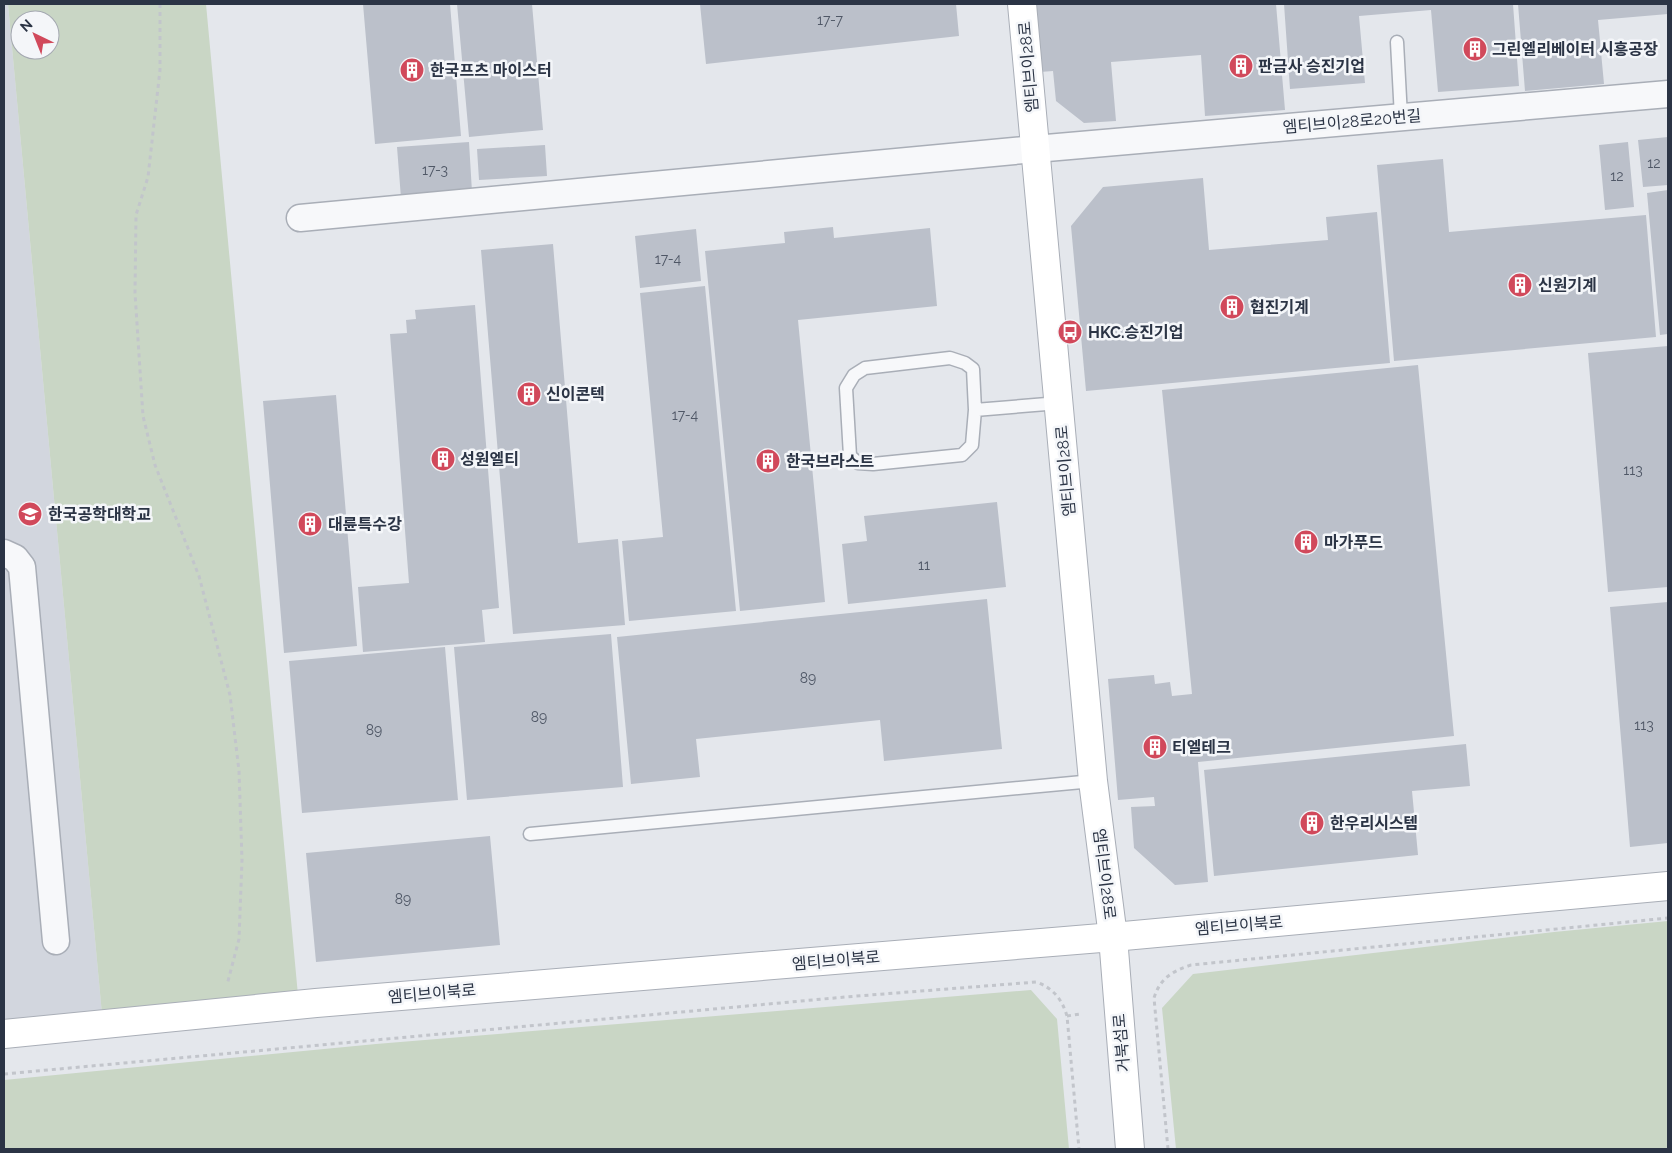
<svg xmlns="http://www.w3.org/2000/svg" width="1672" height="1153" font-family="Raleway,'Noto Sans KR',sans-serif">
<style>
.built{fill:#d2d6de}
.green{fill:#c9d6c5;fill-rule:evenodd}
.building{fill:#bbc0ca}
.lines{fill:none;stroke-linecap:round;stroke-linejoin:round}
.lane-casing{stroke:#a9aeb7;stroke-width:15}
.street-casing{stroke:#a9aeb7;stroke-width:29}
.secondary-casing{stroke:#a9aeb7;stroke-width:30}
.path{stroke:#c2c5cb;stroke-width:3;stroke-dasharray:4 4;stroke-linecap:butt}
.lane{stroke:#f7f8fa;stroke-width:12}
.street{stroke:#f7f8fa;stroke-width:26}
.secondary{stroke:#fff;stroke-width:28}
.labels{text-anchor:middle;stroke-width:5;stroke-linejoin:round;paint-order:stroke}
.number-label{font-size:14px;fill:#4f5766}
.poi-label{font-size:16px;font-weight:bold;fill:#2b3445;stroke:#f4f6f9;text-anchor:start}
.street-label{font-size:16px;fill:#2b3445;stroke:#f4f6f9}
</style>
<rect width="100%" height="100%" fill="#e4e7ec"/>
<!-- built -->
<path class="built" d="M4,4H8L103,1025L4,1034Z"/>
<!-- green -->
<path class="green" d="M8,4H206L299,1006L103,1025ZM20,20H50V50H20Z
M1668,921V1149H1176L1162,1008L1193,974L1554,932Z
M1031,990L1057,1019L1069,1149H4V1080L376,1044Z"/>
<!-- building -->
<path class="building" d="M363,4H450L461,136L375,144Z
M457,4H532L543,130L469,137Z
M700,4H956L959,36L706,64Z
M1035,4H1276L1285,110L1205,116L1201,55L1111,62L1116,121L1084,123L1056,101L1053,71L1040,72Z
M1284,4H1513L1519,86L1438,92L1431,10L1359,16L1365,83L1290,89Z
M1518,4H1668V14L1598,20L1604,84L1525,91Z
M1668,137V185L1643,187L1638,140Z
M469,142L472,192L401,198L397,147Z
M1628,142L1634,207L1605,210L1599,145Z
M545,145L547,176L479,180L477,149Z
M1443,159L1449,232L1646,215L1656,337L1394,361L1377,165Z
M1203,178L1209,250L1328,240L1326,217L1377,212L1390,363L1086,391L1071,226L1103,187Z
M1668,190V334L1660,335L1647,193Z
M833,227L834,238L930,228L937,306L798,320L825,602L740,611L705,251L785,243L784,232Z
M696,229L701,281L640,288L635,236Z
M553,244L578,543L618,539L625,625L513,634L481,250Z
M705,286L736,611L629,621L622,541L663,537L640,293Z
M475,305L499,608L482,610L485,642L363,652L358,587L409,583L390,334L407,333L406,320L416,319L415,310Z
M1668,346V587L1608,592L1588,353Z
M1418,365L1454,736L1198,762L1208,882L1175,885L1134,848L1131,807L1155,806L1154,797L1118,800L1108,679L1154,675L1155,684L1170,682L1172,696L1192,694L1162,390Z
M336,395L357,646L284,653L263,401Z
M997,502L1006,587L848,604L842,544L867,541L864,516Z
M987,599L1002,749L884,761L880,720L696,739L700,777L631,784L617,637Z
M1668,602V843L1630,847L1610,607Z
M611,634L623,787L467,800L454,647Z
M445,647L458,800L302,813L289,661Z
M1466,744L1470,786L1412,791L1418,855L1214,876L1204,770Z
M490,836L500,945L316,962L306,853Z"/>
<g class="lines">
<defs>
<path id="lane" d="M1397,42L1401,117
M975,410L972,445L962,455L873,464L858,463L850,456L846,388L854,375L865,368L950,358L965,363L973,369L975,410L1059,403
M530,834L1093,781"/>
<path id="street" d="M300,218L1035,149L1668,94
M4,553L15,558L22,567L56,941"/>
<path id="secondary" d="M1022,4L1093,781L1113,937L1130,1149
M4,1034L316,1003L1113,937L1668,886"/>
</defs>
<!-- lane casing -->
<use href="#lane" class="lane-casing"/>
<!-- street casing -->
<use href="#street" class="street-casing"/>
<!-- secondary casing -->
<use href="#secondary" class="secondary-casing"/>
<!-- path -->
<path class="path" d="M160,4V70L148,177L136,215L135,293L143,416L155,465L199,576L230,695L239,771L242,860L239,939L227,985
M1067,1016L1080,1014
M4,1074L845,997L1036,982C1053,988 1062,999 1067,1016L1079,1149
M1168,1149L1154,998C1160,978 1173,971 1191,965L1668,918"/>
<!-- lane -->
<use href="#lane" class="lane"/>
<!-- street -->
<use href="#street" class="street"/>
<!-- secondary -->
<use href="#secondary" class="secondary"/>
</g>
<!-- icons -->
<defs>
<symbol id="building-disc" viewBox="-11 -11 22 22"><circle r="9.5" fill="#d1495b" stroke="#f4f6f9"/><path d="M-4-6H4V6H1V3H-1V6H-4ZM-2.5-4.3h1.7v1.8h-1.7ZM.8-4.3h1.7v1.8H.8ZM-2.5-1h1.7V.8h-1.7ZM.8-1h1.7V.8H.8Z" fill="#fff"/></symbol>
<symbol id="bus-disc" viewBox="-11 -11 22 22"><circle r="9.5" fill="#d1495b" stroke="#f4f6f9"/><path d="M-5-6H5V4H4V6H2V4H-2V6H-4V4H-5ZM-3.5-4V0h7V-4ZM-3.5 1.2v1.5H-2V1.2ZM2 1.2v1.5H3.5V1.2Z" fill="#fff"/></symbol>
<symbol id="university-disc" viewBox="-11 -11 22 22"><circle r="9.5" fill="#d1495b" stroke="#f4f6f9"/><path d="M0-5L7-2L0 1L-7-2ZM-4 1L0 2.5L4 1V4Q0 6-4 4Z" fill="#fff"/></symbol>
</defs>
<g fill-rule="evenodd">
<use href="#building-disc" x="1461" y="35" width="28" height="28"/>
<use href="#building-disc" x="1227" y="52" width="28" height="28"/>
<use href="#building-disc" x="398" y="56" width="28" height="28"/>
<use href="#building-disc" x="1506" y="271" width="28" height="28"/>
<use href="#building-disc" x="1218" y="293" width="28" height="28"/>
<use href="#bus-disc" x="1056" y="318" width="28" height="28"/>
<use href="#building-disc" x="515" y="380" width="28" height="28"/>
<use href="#building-disc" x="429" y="445" width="28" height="28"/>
<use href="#building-disc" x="754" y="447" width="28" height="28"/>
<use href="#university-disc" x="16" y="500" width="28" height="28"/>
<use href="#building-disc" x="296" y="510" width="28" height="28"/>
<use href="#building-disc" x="1292" y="528" width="28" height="28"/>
<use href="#building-disc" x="1141" y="733" width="28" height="28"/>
<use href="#building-disc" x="1298" y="809" width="28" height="28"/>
</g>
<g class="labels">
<!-- number labels -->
<g class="number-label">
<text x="830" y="25">17-7</text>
<text x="1654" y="168">12</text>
<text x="435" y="175">17-3</text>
<text x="1617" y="181">12</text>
<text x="668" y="264">17-4</text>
<text x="685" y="420">17-4</text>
<text x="1633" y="475">113</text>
<text x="924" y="570">11</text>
<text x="808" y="683">89</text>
<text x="539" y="722">89</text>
<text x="1644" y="730">113</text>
<text x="374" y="735">89</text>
<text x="403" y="904">89</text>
</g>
<!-- poi labels -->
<g class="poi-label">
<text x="1492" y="55">그린엘리베이터 시흥공장</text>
<text x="1258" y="72">판금사 승진기업</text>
<text x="430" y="76">한국프츠 마이스터</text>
<text x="1538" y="291">신원기계</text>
<text x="1250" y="313">협진기계</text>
<text x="1088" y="338">HKC.승진기업</text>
<text x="546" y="400">신이콘텍</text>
<text x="460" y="465">성원엘티</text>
<text x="786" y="467">한국브라스트</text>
<text x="48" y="520">한국공학대학교</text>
<text x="328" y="530">대륜특수강</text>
<text x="1324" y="548">마가푸드</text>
<text x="1172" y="753">티엘테크</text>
<text x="1330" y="829">한우리시스템</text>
</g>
<!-- street labels -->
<g class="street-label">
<text transform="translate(1028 67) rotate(-95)" y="6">엠티브이28로</text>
<text transform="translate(1352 121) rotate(-5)" y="6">엠티브이28로20번길</text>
<text transform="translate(1065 471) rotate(-95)" y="6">엠티브이28로</text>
<text transform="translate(1105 874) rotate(83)" y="6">엠티브이28로</text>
<text transform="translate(1239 925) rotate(-5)" y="6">엠티브이북로</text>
<text transform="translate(836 960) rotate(-5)" y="6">엠티브이북로</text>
<text transform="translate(432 993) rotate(-5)" y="6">엠티브이북로</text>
<text transform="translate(1121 1043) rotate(-95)" y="6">거북섬로</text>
</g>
</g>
<!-- border -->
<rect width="1672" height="1153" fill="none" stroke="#2b3445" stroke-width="10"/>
<!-- north arrow -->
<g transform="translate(35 35) rotate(317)"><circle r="24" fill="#f4f6f9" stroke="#a4a8b1"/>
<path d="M0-4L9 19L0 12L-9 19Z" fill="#d1495b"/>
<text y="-8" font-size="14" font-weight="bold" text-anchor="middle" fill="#2b3445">N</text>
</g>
</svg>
